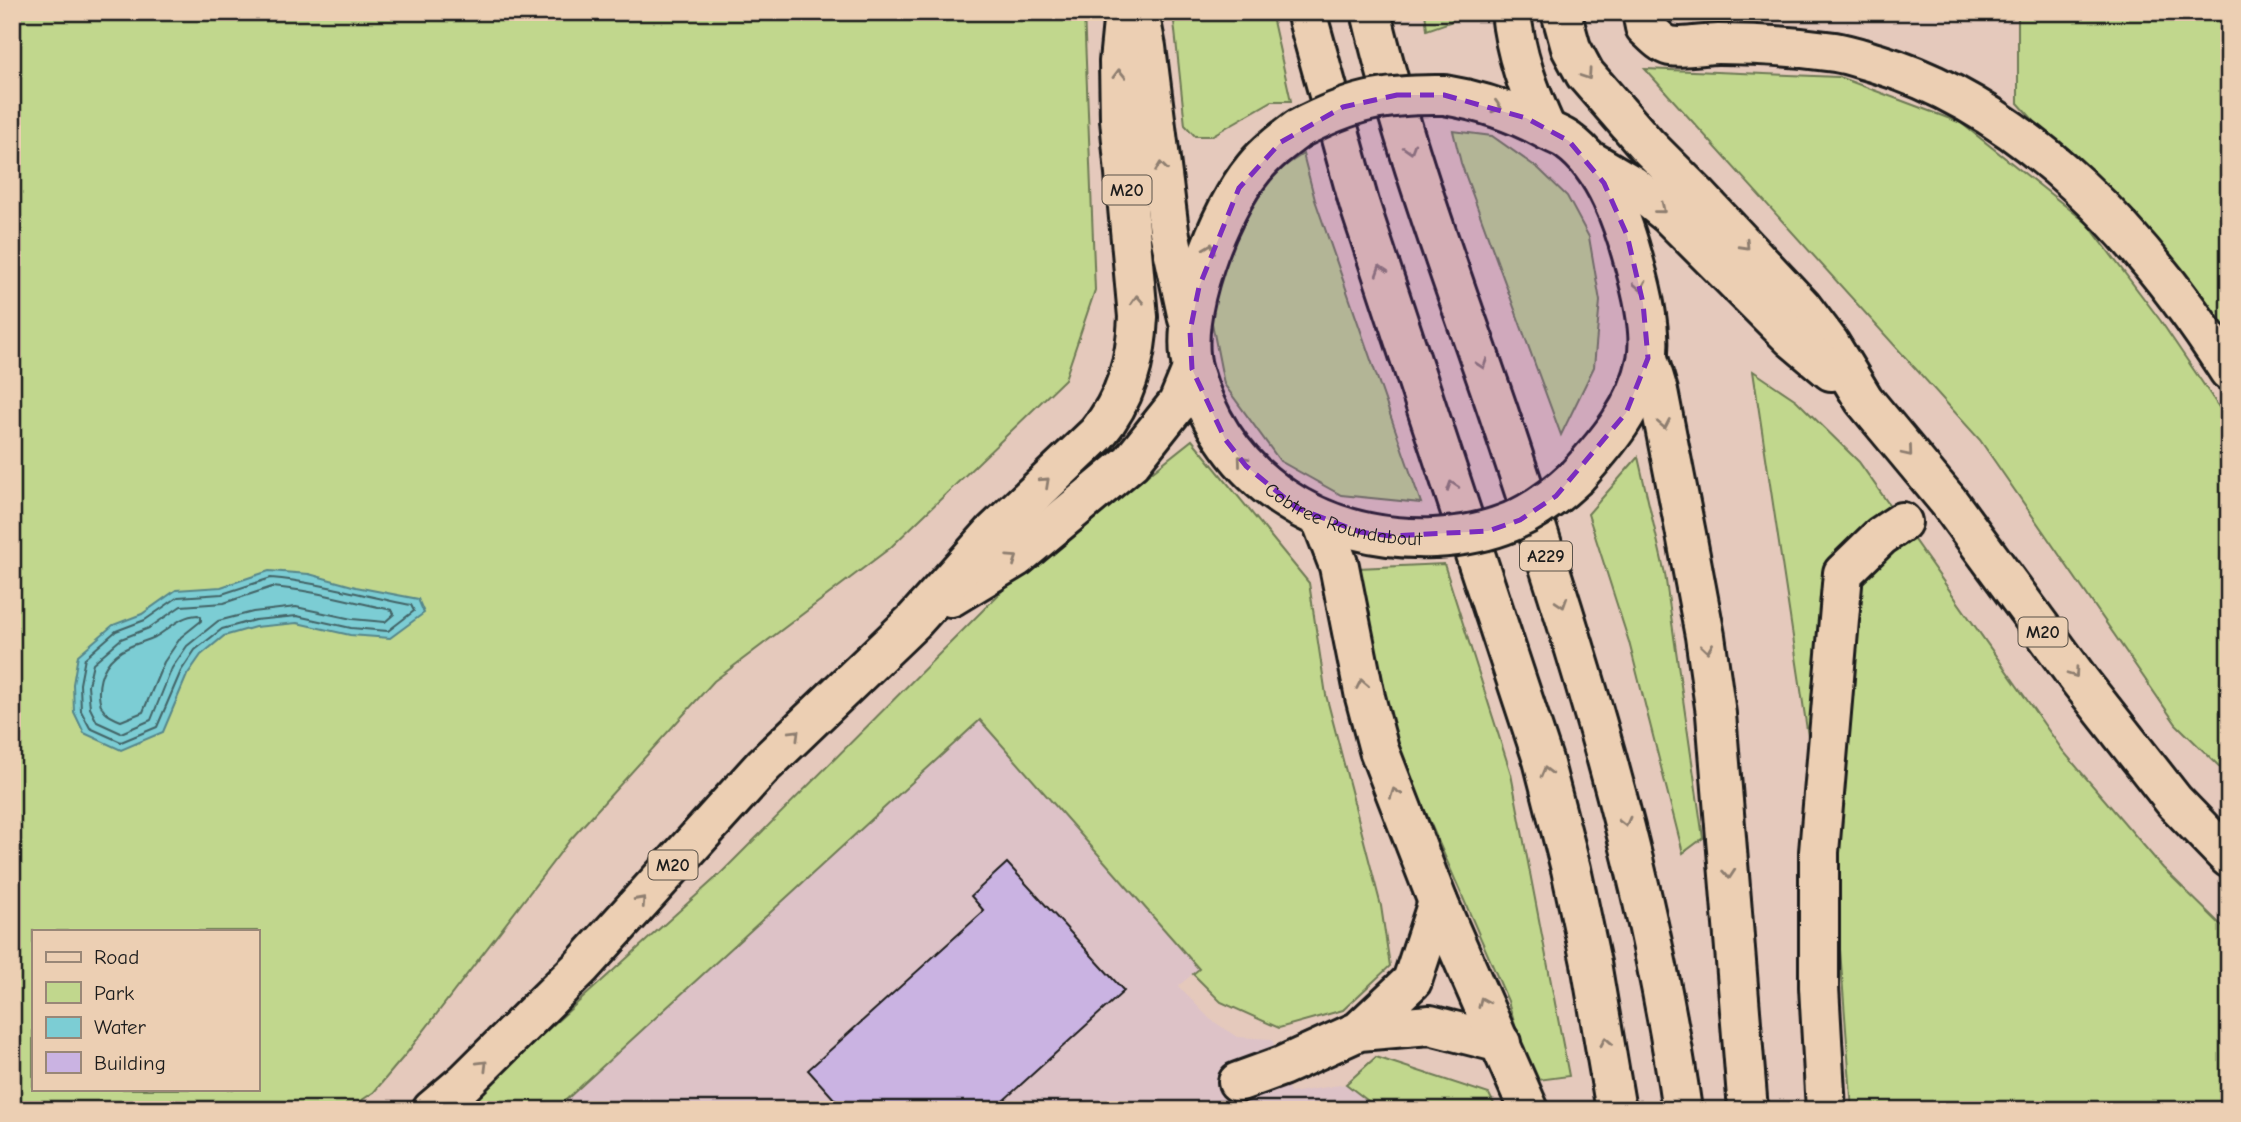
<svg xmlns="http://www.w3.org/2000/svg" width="2241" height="1122" font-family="'Comic Neue',sans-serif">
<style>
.built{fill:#ddc2c7}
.green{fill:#c1d78d;stroke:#6e7a54;stroke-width:2;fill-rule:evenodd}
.water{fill:#7ccdd4;stroke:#56868a;stroke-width:2}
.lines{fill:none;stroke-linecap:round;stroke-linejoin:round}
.shore{stroke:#426366;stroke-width:2}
.building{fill:#cab3e2;stroke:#1c1c1c;stroke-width:2}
.minor-casing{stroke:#1c1c1c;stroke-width:44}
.highway-casing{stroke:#1c1c1c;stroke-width:44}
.minor{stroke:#eccfb3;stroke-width:38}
.highway{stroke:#eccfb3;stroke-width:38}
.highway-bridge-casing{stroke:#1c1c1c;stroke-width:44;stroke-linecap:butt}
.highway-bridge{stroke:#eccfb3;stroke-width:38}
.oneway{stroke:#8e7e6f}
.marked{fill:#7b2cbf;fill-opacity:0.2;stroke:#7b2cbf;stroke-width:5;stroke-dasharray:14 9;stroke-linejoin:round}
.labels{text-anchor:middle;stroke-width:7;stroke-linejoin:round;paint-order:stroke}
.shield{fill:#eccfb3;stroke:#5a5249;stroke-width:2}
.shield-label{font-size:18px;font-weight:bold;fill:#1c1c1c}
.street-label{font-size:19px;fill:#1c1c1c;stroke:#eccfb3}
</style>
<rect width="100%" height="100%" fill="#e5c9bc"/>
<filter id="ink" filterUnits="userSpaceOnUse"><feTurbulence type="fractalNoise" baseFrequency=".0143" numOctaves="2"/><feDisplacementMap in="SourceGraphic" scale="14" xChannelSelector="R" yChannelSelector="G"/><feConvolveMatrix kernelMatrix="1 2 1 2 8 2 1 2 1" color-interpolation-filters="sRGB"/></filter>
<g filter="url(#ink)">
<!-- built -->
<path class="built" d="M980,720L1199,969L1178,986L1210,1019L1237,1037L1272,1039L1290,1093L1346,1084L1380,1110H555Z"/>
<!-- green -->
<path class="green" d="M12,12H1084L1095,290L1065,379L890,548L714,681L570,840L406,1054L374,1092L347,1110H12ZM33,931H257V1089H33Z
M1173,12H1271L1291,101H1272L1211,136H1195L1185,125Z
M1425,12H1460L1450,22L1427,30Z
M2018,12H2229V339L2018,103Z
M1645,69L1839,77L1961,123L2087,223L2160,320L2229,422V776L2176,724L1980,440Z
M1453,131L1492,136L1539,169L1567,196L1589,237L1600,301L1594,367L1561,435L1461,163Z
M1303,154L1315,200L1421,503L1341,495L1280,461L1224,384L1210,313L1230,237L1271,175Z
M1753,371L1796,400L1859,462L2063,751L2163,868L2229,933V1110H1852L1840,949Z
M1192,440L1309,583L1326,695L1381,906L1390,966L1343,1010L1279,1028L1221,1002L1193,974L1199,969L980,720L555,1110H459L720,874L1004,589Z
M1638,457L1665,574L1703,838L1683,853L1629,642L1588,514Z
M1444,564L1511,774L1569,1076L1531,1081L1508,1001L1389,728L1358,568Z
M1376,1057L1489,1094L1497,1110H1380L1346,1084Z"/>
<!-- water -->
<path class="water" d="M269,571L309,574L356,587L418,599L424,613L390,638L350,635L297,623L255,627L224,636L201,655L187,675L163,732L121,750L84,733L74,712L73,684L78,655L113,625L142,614L176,590L221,587Z"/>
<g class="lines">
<!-- shore -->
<path class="shore" d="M271,578C318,582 364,596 411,605L414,611L388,631L351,628L297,616L255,620L222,629L195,650L181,671L157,727L121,742L90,728L81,711L80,684L85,658L116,631L145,620L178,597L222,594Z
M272,587C313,590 352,602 392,610L394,614L385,622L352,619L296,607L253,612L218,621L187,646L172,668L151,720L121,733L97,722L90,708L88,685L93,663L121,639L149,628L181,606L224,603Z
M198,615L201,617V621L181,637L164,662L143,712L121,721C106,715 100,711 99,695C98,673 109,656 129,647C137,643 147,641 155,637C171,628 179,616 198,615Z"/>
</g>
<!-- building -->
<path class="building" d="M1007,863L1124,991L993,1110H844L808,1070L984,911L971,896Z"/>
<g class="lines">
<defs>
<path id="minor" d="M1642,12L1645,27C1652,33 1661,44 1670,46C1685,49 1703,44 1718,44C1753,44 1800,47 1835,52C1848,54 1862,59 1876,63C2027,108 2147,242 2229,371
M1359,1031L1412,981L1438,902
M1238,1082L1282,1066L1359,1031L1430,1025L1501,1043
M1826,1110L1819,987V852L1843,573L1881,536L1902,522"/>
<g id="highway">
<path d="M1139,12L1146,47L1169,231L1188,319"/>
<path d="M1306,12L1359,203L1543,760L1571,869L1591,963L1616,1110"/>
<path d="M1371,12C1403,148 1453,280 1498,411C1575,640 1648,870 1682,1110"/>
<path d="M1511,12C1515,54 1529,91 1546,129"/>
<path d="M1561,12L1571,48L1585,74L1646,144L1698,196L1802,307L1830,344L1864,400L1948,501L2080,681L2174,801L2229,858"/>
<path d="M1444,95C1481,101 1512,111 1545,129C1552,133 1562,136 1568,141C1606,168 1624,224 1635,266C1642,291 1652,334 1647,360C1638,407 1607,443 1576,477"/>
<path id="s1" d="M1298,129C1282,141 1266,153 1254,168C1219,210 1177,316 1193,371C1225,482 1321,542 1434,538"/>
<path d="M1593,162L1632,185L1669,215L1792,338L1831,371"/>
<path d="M1648,358L1658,391L1686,534L1705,636L1716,714L1748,1110"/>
<path d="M1321,519L1339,566L1365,697L1379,750L1438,902L1529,1110"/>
<path d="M951,597L1017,557L1131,462L1178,403L1192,369"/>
<path d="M432,1110L465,1082L581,967L764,765L914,621L994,532L1097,434C1126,399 1136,362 1138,317L1120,119L1119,62L1124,12"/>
</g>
</defs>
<!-- minor casing -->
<use href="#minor" class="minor-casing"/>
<!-- highway casing -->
<use href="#highway" class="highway-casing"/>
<!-- minor -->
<use href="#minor" class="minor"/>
<!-- highway -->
<use href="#highway" class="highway"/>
<defs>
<path id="highway-bridge" d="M1298,129C1352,101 1383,94 1444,95
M1434,538C1493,535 1533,518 1576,477"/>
</defs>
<!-- highway-bridge casing -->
<use href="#highway-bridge" class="highway-bridge-casing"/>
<!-- highway-bridge -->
<use href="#highway-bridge" class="highway-bridge"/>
</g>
<!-- one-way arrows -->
<defs><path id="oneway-chevron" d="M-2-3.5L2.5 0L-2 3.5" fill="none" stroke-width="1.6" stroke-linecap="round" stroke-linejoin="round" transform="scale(1.75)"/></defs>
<g class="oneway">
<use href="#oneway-chevron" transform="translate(1119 74) rotate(-91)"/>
<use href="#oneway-chevron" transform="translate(1587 75) rotate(56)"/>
<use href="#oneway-chevron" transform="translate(1497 107) rotate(17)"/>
<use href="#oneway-chevron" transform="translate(1410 149) rotate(73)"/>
<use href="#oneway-chevron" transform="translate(1161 167) rotate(-97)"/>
<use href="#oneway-chevron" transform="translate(1661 209) rotate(39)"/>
<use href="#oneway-chevron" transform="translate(1745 245) rotate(47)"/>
<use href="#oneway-chevron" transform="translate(1210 248) rotate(-69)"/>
<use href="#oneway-chevron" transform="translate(1381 270) rotate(-108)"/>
<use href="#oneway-chevron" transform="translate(1640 286) rotate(79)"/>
<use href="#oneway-chevron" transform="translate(1137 300) rotate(-93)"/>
<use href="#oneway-chevron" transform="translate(1482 364) rotate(71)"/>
<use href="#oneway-chevron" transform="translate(1664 424) rotate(79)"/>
<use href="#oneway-chevron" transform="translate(1908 452) rotate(50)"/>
<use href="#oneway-chevron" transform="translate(1242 460) rotate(-130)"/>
<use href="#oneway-chevron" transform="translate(1045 482) rotate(-43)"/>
<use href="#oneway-chevron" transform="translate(1452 486) rotate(-108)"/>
<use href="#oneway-chevron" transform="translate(1013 559) rotate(-34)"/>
<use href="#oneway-chevron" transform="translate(1562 603) rotate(72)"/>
<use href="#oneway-chevron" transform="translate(1707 648) rotate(82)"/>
<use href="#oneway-chevron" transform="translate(2074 673) rotate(54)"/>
<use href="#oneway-chevron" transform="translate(1362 684) rotate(-101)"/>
<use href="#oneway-chevron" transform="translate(795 734) rotate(-45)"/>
<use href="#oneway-chevron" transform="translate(1546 772) rotate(-105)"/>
<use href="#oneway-chevron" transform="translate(1395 793) rotate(-110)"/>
<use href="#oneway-chevron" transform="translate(1625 822) rotate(76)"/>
<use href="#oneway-chevron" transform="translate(1729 874) rotate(85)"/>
<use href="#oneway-chevron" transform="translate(641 901) rotate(-48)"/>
<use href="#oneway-chevron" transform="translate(1483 1002) rotate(-114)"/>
<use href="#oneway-chevron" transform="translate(1606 1042) rotate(-100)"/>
<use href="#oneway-chevron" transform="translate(483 1065) rotate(-45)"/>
</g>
</g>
<!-- marked area -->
<path class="marked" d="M1397,95H1444L1526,118L1569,141L1604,183L1627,235L1643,303L1648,358L1626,413L1556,496L1520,520L1488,531L1390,536L1360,532L1297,508L1246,466L1225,439L1192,369L1190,331L1199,287L1239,188L1281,142L1343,107Z"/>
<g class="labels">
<!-- shield labels -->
<g class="shield">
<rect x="1102.5" y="175.5" width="49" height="29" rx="5"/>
<rect x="1520" y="541.5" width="52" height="29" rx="5"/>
<rect x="2018.5" y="617.5" width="49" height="29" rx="5"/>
<rect x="648.5" y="850.5" width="49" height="29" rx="5"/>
</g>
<g class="shield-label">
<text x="1127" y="196">M20</text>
<text x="1546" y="562">A229</text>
<text x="2043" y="638">M20</text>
<text x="673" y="871">M20</text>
</g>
<!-- street labels -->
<g class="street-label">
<text dy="7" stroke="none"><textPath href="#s1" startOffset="499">Cobtree Roundabout</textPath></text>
</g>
</g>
<!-- margin -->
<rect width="2241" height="1122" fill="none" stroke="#eccfb3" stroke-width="42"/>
<rect x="21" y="21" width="2199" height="1080" fill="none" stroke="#1c1c1c" stroke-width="2.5" filter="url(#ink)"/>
<!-- legend -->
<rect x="32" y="930" width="228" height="161" fill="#eccfb3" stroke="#998777" stroke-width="2"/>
<rect x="46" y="952" width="35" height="10" fill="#eccfb3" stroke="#998777" stroke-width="2"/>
<text x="94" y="964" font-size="21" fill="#1c1c1c">Road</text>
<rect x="46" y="982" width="35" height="21" fill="#c1d78d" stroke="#998777" stroke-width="2"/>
<text x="94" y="1000" font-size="21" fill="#1c1c1c">Park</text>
<rect x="46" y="1017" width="35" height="21" fill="#7ccdd4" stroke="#998777" stroke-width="2"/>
<text x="94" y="1034" font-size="21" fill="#1c1c1c">Water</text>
<rect x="46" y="1052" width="35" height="21" fill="#cab3e2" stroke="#998777" stroke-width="2"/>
<text x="94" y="1070" font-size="21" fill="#1c1c1c">Building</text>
</svg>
